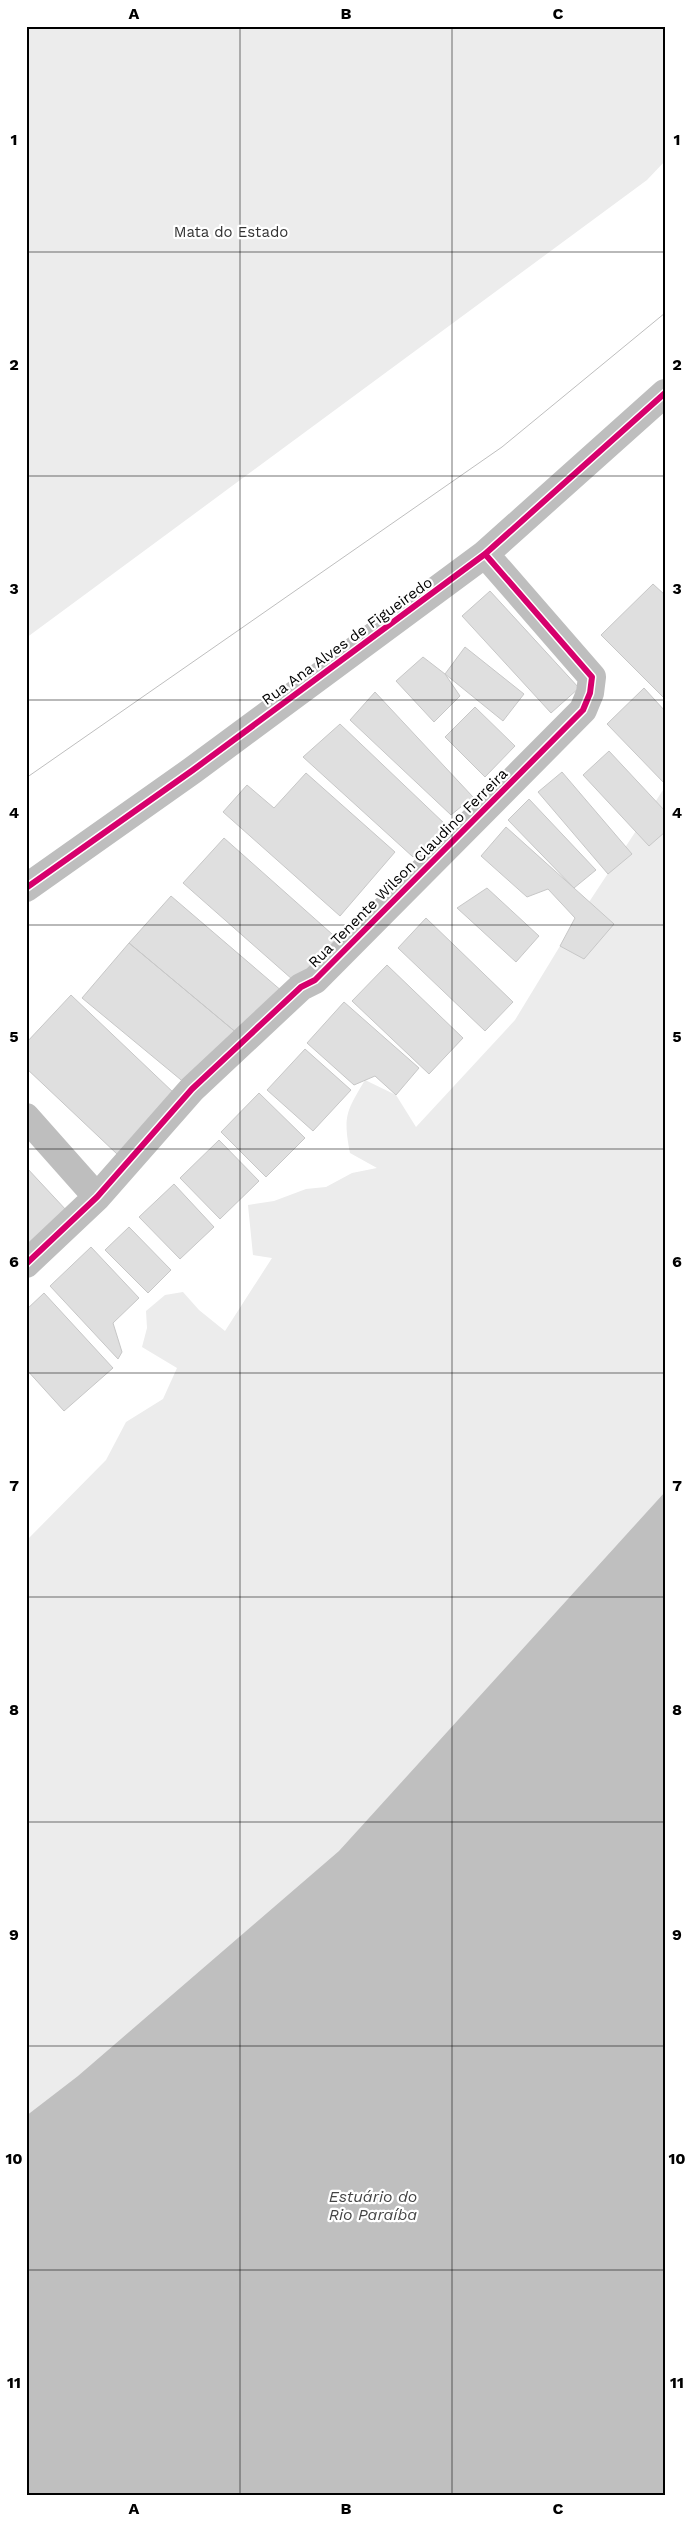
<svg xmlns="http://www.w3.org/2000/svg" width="691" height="2522" font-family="'Work Sans',sans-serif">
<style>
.green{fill:#ececec}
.water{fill:#bfbfbf}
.building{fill:#dfdfdf;stroke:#c7c7c7}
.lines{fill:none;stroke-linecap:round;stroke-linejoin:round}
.street{stroke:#bebebe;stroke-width:28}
.tram{stroke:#bebebe;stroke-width:1}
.cycleway-casing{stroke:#fff;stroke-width:9}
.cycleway{stroke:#d6006c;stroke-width:6}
.grid{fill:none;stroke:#000;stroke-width:1;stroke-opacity:0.55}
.labels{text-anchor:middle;stroke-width:4.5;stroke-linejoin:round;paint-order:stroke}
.park-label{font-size:15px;fill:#333;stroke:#fff}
.street-label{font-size:15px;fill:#000;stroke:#fff}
.water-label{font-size:16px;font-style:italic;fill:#444;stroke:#fff}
.neatline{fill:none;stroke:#000;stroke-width:2}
.grid-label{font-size:16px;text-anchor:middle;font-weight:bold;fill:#000}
</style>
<rect width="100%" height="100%" fill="#fff"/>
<!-- green -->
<path class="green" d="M26,26H665V161L647,180L26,638Z
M665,787V2496H26V1541L106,1460L126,1422L163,1399L177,1368L142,1347L147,1328L146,1311L165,1295L183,1292L199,1310L225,1331L272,1258L253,1255L248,1205L274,1201L306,1189L326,1187L352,1173L377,1168L350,1153C343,1116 346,1112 365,1080L396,1095L416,1127L515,1020L560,946Z"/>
<!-- water -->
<path class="water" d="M665,1492V2496H26V2116L78,2076L339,1851Z"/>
<!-- building -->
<path class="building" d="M653,584L665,595V699L601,635Z
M490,591L579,688L551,713L462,616Z
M465,647L524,694L503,721L445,674Z
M423,657L445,674L460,696L434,722L396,681Z
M644,688L665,711V784L607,724Z
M375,692L473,797L451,815L350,720Z
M475,707L515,746L485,777L445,737Z
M340,724L447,826L413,857L303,757Z
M609,751L665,811V832L649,846L583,775Z
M562,772L632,854L608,874L538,792Z
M306,773L395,852L340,916L223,812L247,785L274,808Z
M529,799L596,870L574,888L508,820Z
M506,827L614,924L584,959L560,946L575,918L548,889L527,897L481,856Z
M224,838L341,942L301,987L183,883Z
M487,888L539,936L516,962L457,908Z
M171,896L283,992L238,1034L129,943Z
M426,918L513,1002L485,1031L398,948Z
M129,943L238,1034L192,1089L82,998Z
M387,965L463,1038L429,1074L352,1001Z
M71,995L175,1094L117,1154L26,1068V1043Z
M344,1002L419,1068L396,1095L375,1076L354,1085L307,1043Z
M305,1049L351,1090L313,1131L267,1090Z
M259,1093L305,1138L266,1177L221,1132Z
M219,1140L259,1181L220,1219L180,1178Z
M26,1167L67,1211L26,1248Z
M174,1184L214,1227L180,1259L139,1217Z
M129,1227L171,1270L148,1293L105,1250Z
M91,1247L139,1298L113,1323L122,1352L118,1359L50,1286Z
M44,1293L113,1368L64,1411L26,1369V1310Z"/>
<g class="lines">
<!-- street -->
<path class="street" d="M26,888L193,770L485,554L665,393
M26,1117L97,1197
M26,1264L97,1197L192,1089L301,987L315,980L583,710L590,693L592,677L485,554"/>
<!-- tram -->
<path class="tram" d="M26,778L502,447L665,313"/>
<defs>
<path id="cycleway" d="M26,888L193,770L485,554L665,393
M26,1264L97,1197L192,1089L301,987L315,980L583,710L590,693L592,677L485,554"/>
</defs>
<!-- cycleway casing -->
<use href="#cycleway" class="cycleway-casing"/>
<!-- cycleway -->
<use href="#cycleway" class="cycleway"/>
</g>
<!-- grid -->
<path class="grid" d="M240,26V2496M452,26V2496M26,252H665M26,476H665M26,700H665M26,925H665M26,1149H665M26,1373H665M26,1597H665M26,1822H665M26,2046H665M26,2270H665"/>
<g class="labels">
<!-- park labels -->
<g class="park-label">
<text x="231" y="237">Mata do Estado</text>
</g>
<!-- street labels -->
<g class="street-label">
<text transform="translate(347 641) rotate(-36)" y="5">Rua Ana Alves de Figueiredo</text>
<text transform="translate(408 868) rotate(-45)" y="5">Rua Tenente Wilson Claudino Ferreira</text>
</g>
<!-- water labels -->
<g class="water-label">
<text x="373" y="2202">Estuário do<tspan x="373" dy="18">Rio Paraíba</tspan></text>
</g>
</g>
<!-- border -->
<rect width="691" height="2522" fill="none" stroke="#ffffff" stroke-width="55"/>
<rect x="28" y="28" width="636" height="2466" class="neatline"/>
<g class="grid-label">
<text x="134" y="19">A</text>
<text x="346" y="19">B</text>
<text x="558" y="19">C</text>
<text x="14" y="145">1</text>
<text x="677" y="145">1</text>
<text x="14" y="370">2</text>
<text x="677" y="370">2</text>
<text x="14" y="594">3</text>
<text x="677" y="594">3</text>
<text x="14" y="818">4</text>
<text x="677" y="818">4</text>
<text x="14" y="1042">5</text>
<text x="677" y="1042">5</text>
<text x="14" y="1267">6</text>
<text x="677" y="1267">6</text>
<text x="14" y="1491">7</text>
<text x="677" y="1491">7</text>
<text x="14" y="1715">8</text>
<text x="677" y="1715">8</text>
<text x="14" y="1940">9</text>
<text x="677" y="1940">9</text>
<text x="14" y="2164">10</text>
<text x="677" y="2164">10</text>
<text x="14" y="2388">11</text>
<text x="677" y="2388">11</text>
<text x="134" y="2514">A</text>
<text x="346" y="2514">B</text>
<text x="558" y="2514">C</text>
</g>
</svg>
